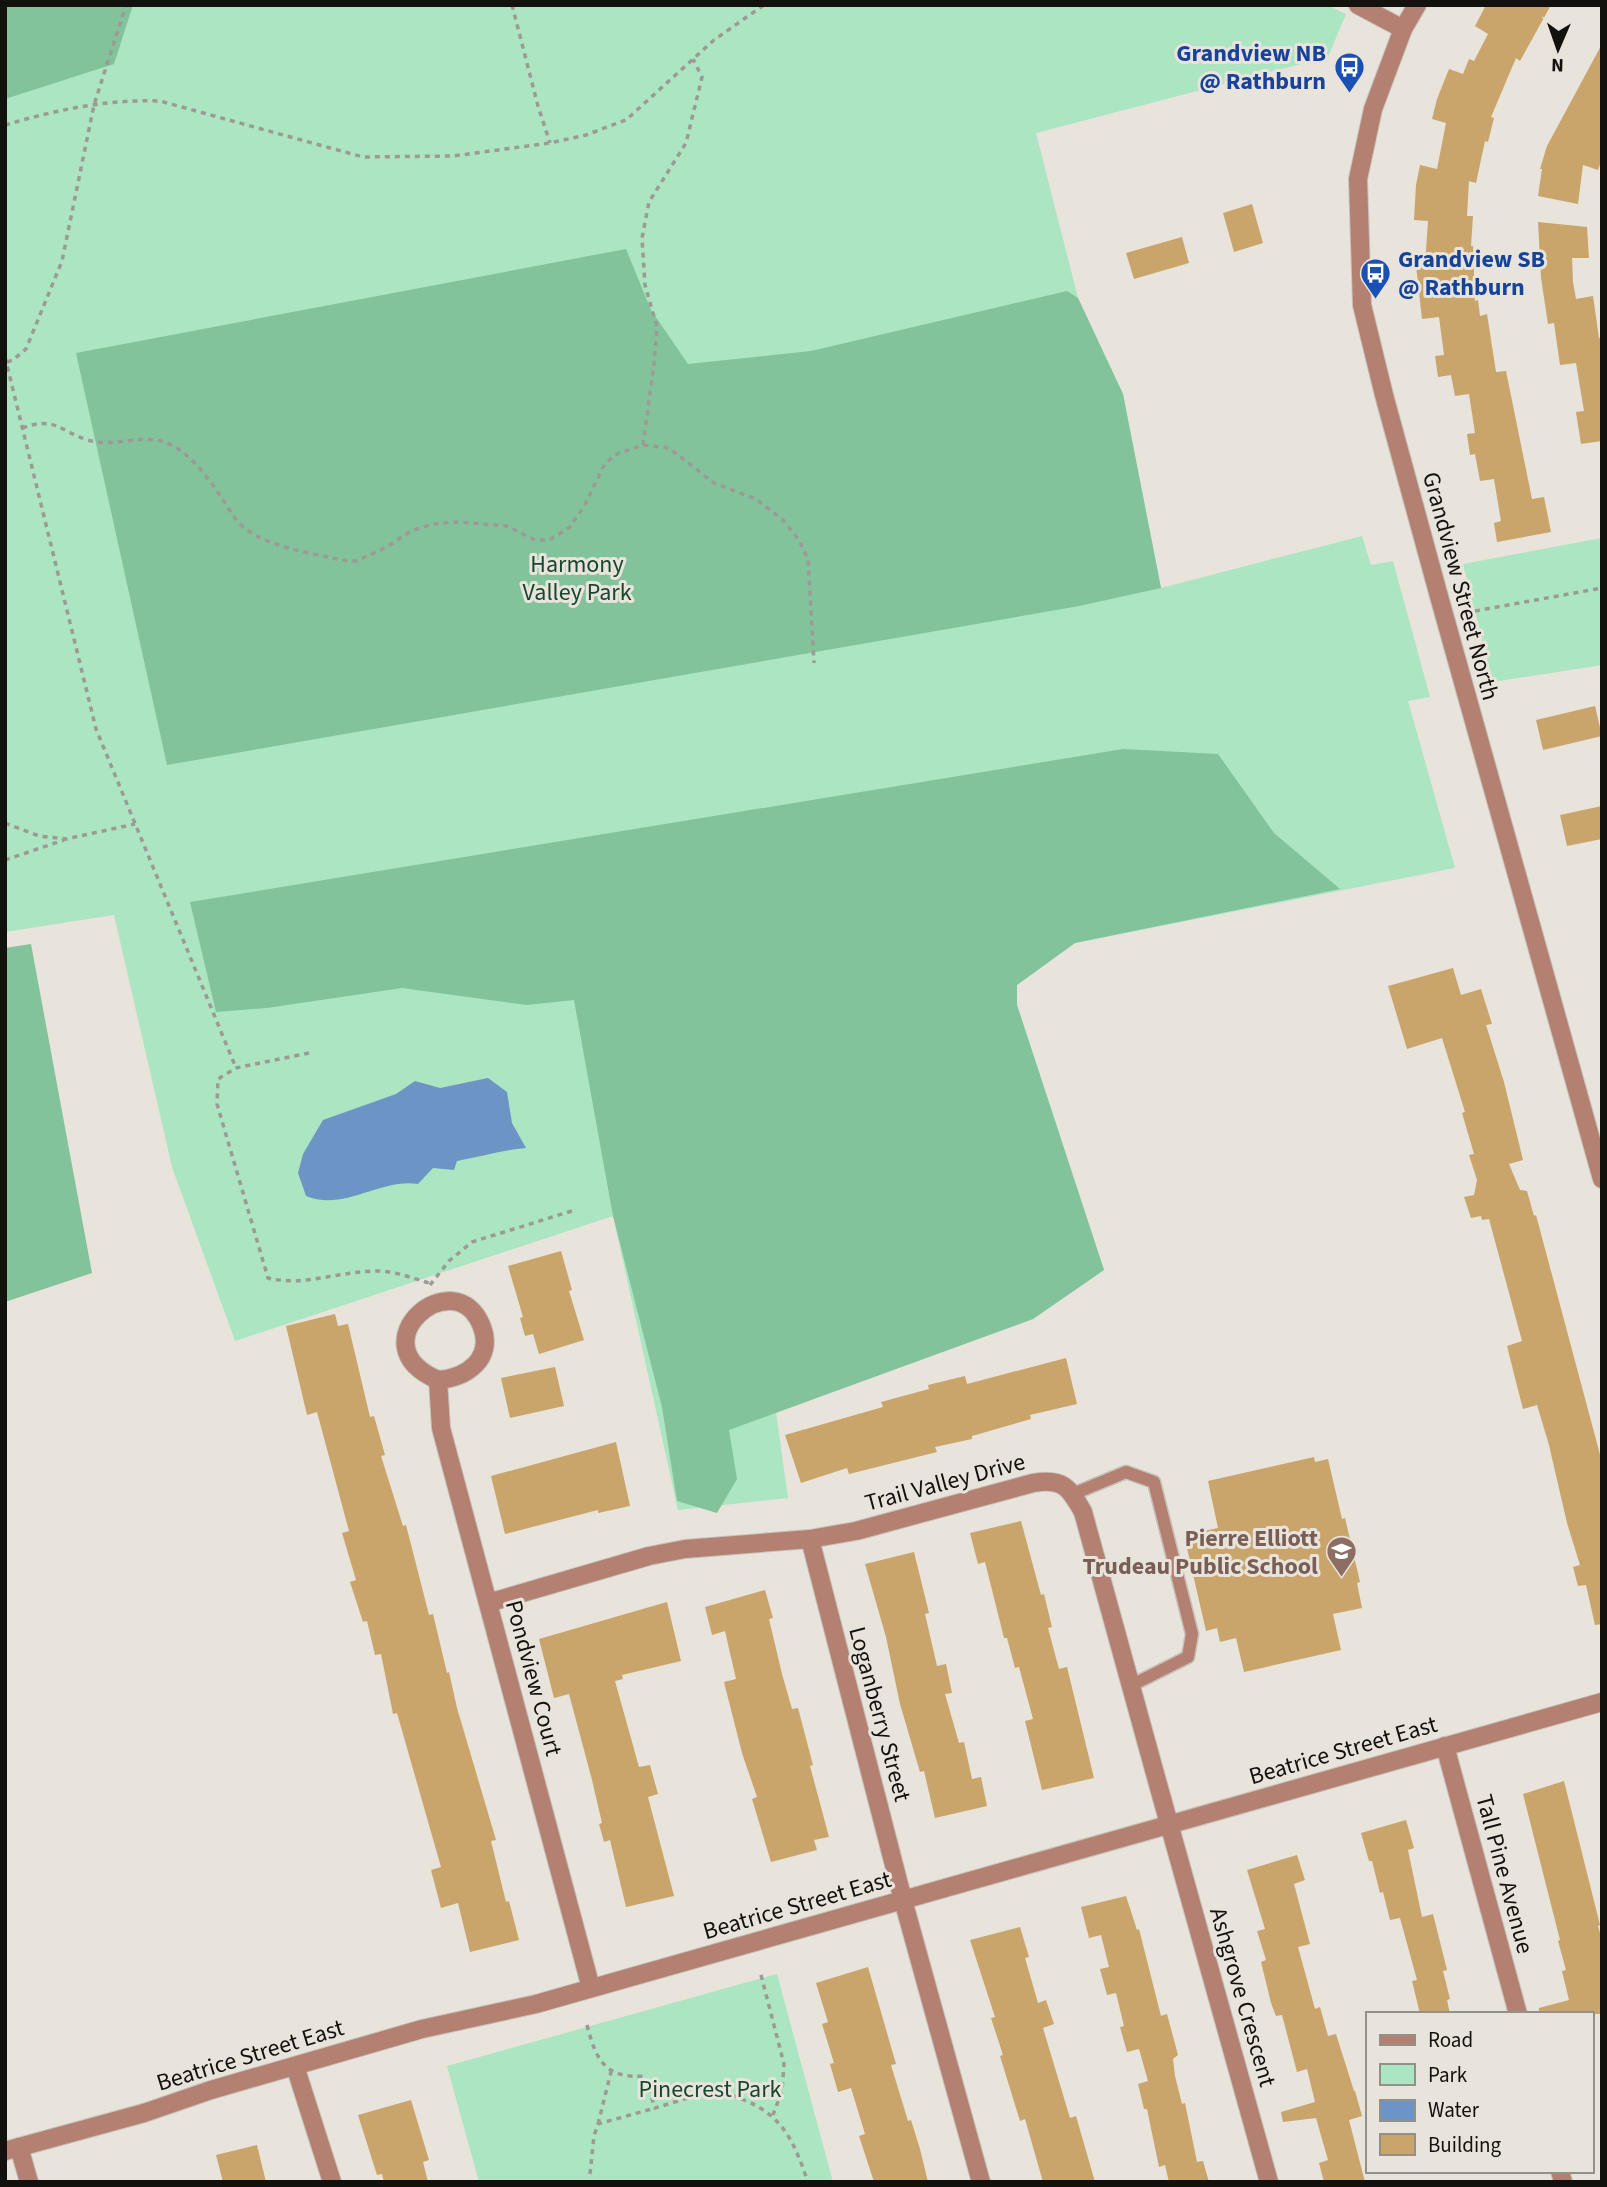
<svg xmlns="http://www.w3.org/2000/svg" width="1607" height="2187" font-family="'Source Sans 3',sans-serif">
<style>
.green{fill:#abe5c1}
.forest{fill:#82c39b}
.water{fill:#6c95c6}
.building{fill:#c9a56b}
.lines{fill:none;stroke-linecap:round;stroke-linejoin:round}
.service-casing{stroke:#c6c1ba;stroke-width:15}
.minor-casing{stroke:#c6c1ba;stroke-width:20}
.tertiary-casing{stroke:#c6c1ba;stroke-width:20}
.path{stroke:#9d9a93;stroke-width:3.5;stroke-dasharray:5 5;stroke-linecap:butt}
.service{stroke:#b38072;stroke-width:12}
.minor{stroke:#b38072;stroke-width:18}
.tertiary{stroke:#b38072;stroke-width:18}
.labels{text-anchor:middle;stroke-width:6;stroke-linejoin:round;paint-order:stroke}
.transit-label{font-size:24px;font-weight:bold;fill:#164399;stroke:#e8e3db;text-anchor:end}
.park-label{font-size:24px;fill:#16482e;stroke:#e8e3db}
.street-label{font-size:24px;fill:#13110e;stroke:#e8e3db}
.education-label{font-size:24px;font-weight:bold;fill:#785e54;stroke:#e8e3db;text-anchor:end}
</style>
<rect width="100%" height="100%" fill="#e8e3db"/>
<!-- green -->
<path class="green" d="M5,5H1327L1346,14L1328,57L1036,133L1078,298L1123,394L1161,588L1362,536L1371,565L1393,561L1430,697L1408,701L1455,868L1075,943L1017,985V1005L1104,1270L1033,1319L776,1412L788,1498L678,1510L613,1216L235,1341L172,1167L114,915L5,932Z
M1602,538V665L1493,682L1463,564Z
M777,1974L833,2182H479L447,2066Z"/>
<!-- forest -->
<path class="forest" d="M5,5H133L114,64L5,99Z
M626,249L651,310L688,364L811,351L1067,291L1078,298L1123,394L1161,588L1079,606L167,765L76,353Z
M1123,749L1218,754L1274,833L1340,889L1075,943L1017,985V1005L1104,1270L1033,1319L729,1430L737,1479L717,1513L677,1501L662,1407L613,1216L574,1000L527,1005L402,988L267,1008L216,1012L190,902Z
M31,944L92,1273L5,1302V948Z"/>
<!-- water -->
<path class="water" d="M488,1078L507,1092L512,1123L526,1148C502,1150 480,1157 457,1161L454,1170L433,1168L418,1184C380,1178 344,1212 306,1196L298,1173L303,1154L323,1120L396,1094L415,1081L440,1088Z"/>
<!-- building -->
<path class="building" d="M1486,5H1551L1520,61L1516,58L1491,117L1494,118L1488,142L1485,141L1476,183L1469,181L1467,216H1473L1471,246H1473L1475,301L1478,300L1480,316L1487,314L1496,372L1506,371L1532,499L1544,497L1551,532L1497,542L1494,523L1501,521L1494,479L1480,481L1475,454L1470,455L1467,434L1475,433L1469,394L1455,396L1451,375L1438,377L1435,356L1444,355L1439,317L1422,319L1416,266L1425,265L1428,221L1414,220L1416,185L1420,165L1437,169L1446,123L1432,119L1437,99L1449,69L1463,74L1469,59L1474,61L1488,34L1475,26Z
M1602,44V159L1598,170L1583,165L1578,204L1538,196L1542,169H1540L1547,146Z
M1252,204L1263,243L1234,252L1223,213Z
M1538,222L1587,227L1589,258H1572L1573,282L1576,299L1593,296L1599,338H1602V441L1581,444L1576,412L1584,411L1576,363L1560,365L1554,323L1548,324L1541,278Z
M1182,237L1189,263L1134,279L1126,253Z
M1595,706L1602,736L1543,750L1536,720Z
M1602,806V839L1567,846L1560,815Z
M1453,968L1461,995L1481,989L1492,1024L1486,1025L1504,1082L1523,1160L1509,1164L1520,1190L1527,1191L1534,1216L1536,1215L1602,1462V1624L1595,1625L1586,1585L1578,1586L1573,1567L1580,1565L1567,1523L1549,1445L1537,1405L1523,1409L1516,1382L1507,1346L1522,1341L1489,1219L1482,1220L1481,1216L1471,1218L1464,1197L1474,1195L1477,1180L1469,1155L1474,1154L1462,1113L1465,1112L1442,1038L1407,1049L1388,986Z
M561,1251L572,1290L569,1291L584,1340L539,1354L533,1334L525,1336L520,1318L523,1317L508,1266Z
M335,1314L338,1326L348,1324L370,1417L374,1416L385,1455L381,1456L403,1526L406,1525L429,1615L433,1614L447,1673L449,1672L457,1708L496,1840L491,1841L506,1902L509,1901L519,1940L470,1952L458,1903L441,1908L431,1870L441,1867L397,1713L393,1714L381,1654L375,1655L367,1621L363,1622L350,1582L356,1580L342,1533L349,1531L317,1412L307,1415L286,1326Z
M1066,1358L1077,1404L1030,1415L1031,1419L972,1436V1439L935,1447L937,1452L849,1474L847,1468L801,1483L785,1435L883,1407L881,1402L929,1389L928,1385L965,1376L967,1384Z
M555,1367L564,1406L510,1418L501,1378Z
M616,1442L630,1506L598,1513V1510L505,1534L491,1476Z
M1314,1457L1315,1462L1328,1459L1342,1519L1345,1518L1360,1582L1357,1583L1362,1608L1333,1614L1341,1650L1244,1672L1236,1638L1220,1642L1217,1628L1206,1631L1184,1535L1218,1528L1208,1481Z
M1021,1521L1041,1595L1044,1594L1052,1627L1048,1628L1059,1669L1067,1667L1094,1778L1042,1790L1025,1721L1033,1719L1019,1667L1015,1668L1007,1638H1004L985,1562L978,1564L970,1533Z
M914,1552L929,1613L925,1614L937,1666L946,1664L952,1693L945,1694L959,1743L964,1742L972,1779L981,1777L987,1806L935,1818L924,1771L920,1772L900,1704L886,1637L865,1564Z
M765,1590L773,1618L769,1619L782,1674L792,1709L798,1708L813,1765L810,1766L829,1837L814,1840L817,1850L771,1862L752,1799L757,1797L742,1753L724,1682L736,1679L725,1631L712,1635L705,1607Z
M667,1602L681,1661L622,1675L623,1679L615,1681L639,1767L650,1765L658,1794L648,1797L674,1896L626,1907L610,1840L604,1842L599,1824L602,1823L592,1780L569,1694L554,1698L539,1639Z
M1564,1781L1600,1925L1598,1926L1602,1940V2014H1539V2008L1569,2000L1562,1971L1566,1970L1558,1941L1560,1940L1523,1794Z
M1406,1820L1414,1848L1408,1850L1422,1917L1433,1914L1447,1970L1443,1971L1450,1999L1447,2000L1450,2014H1420L1412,1981L1417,1980L1400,1918L1390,1920L1383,1892L1380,1893L1372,1861H1369L1361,1833Z
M1297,1855L1305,1880L1294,1884L1310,1944L1298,1947L1315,2009L1320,2007L1328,2036L1336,2034L1354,2091H1355L1362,2116L1349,2120L1365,2182H1324L1319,2163L1328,2160L1316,2118L1283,2122L1281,2112L1315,2102L1307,2069L1297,2072L1282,2015L1276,2016L1271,2003L1261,1962L1266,1960L1257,1931L1265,1929L1247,1870Z
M1126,1896L1137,1930L1139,1929L1161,2016L1167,2014L1178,2055L1173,2059L1175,2076L1182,2104L1185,2103L1197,2162L1203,2161L1209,2182H1169L1165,2165L1159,2167L1147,2109H1144L1138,2084L1148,2081L1139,2049L1127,2052L1120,2027L1124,2026L1116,1993L1107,1995L1100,1969L1109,1967L1101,1935L1089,1938L1081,1907Z
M1020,1927L1029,1957L1025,1958L1038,2003L1046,2000L1054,2024L1043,2028L1070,2118L1076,2116L1095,2182H1043L1025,2119L1020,2121L1000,2056L1003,2055L991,2018L995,2017L970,1940Z
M868,1967L896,2064L891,2065L908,2121L911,2120L920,2149L928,2182H874L859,2136L865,2134L851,2088L838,2092L830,2064L834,2063L822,2024L828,2022L816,1983Z
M411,2100L429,2160L423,2162L428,2182H384L382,2174L377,2175L358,2115Z
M257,2145L266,2182H223L216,2155Z"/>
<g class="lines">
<defs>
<path id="service" d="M1073,1494L1126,1472L1154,1482L1192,1634L1188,1657L1130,1686"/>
<path id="minor" d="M1358,5L1403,29
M438,1380C354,1344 456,1258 482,1327C494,1359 466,1378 438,1380L441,1428L591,1988
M810,1539L903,1900L981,2182
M488,1603L649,1556L685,1549L810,1539L856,1531L1033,1483C1063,1478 1069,1487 1083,1512C1143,1736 1208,1958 1269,2182
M1445,1746L1518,2014
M295,2066L332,2182
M19,2147L29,2182
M1560,2171L1563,2182"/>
<path id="tertiary" d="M1417,5L1403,29L1373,109L1358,179L1362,305L1384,395L1440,600L1602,1179
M5,2151L144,2113L211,2090L422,2029L536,2004L1602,1702"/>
</defs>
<!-- service casing -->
<use href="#service" class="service-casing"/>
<!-- minor casing -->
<use href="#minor" class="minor-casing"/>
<!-- tertiary casing -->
<use href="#tertiary" class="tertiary-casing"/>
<!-- path -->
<path class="path" d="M512,5L538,106L550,143
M5,125C56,110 107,99 160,101L363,157L453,156L550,143L586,135L626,120L714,40L764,5
M5,357L96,729L236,1068
M7,362L13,360L26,349L62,261L94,105L126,5
M22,428C56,416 59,431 88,440C113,448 142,433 167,443C191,453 209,479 223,500C229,508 234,519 242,526C268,548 309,552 341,560L356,561L385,548L411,531L433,524L460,522L507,526L535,540H549L569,528L585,505L603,467L614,455L643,445L669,448L714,483L756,499L783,520L799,540L808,559L814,663
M643,445L654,364L657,327L645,285L642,238L649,202L686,143L702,77L693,59
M1475,611L1602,588
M5,823L39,836L66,839L135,824
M5,860L64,840
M309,1053L236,1068L218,1079L217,1104L268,1278C303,1287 340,1271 376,1271C395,1271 412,1278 429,1283
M430,1285L449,1261L472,1242L575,1210
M761,1975L784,2064L782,2091L773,2115
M587,2025C596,2060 605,2079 645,2076L655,2108C673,2103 693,2095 713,2093C724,2092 733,2095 744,2100C785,2117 794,2143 808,2182
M669,2084L674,2103
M598,2124L611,2072
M590,2174L594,2136L598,2124L655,2108"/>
<!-- service -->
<use href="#service" class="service"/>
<!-- minor -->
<use href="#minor" class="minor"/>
<!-- tertiary -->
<use href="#tertiary" class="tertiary"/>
</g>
<!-- icons -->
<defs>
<symbol id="bus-pin" viewBox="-11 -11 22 30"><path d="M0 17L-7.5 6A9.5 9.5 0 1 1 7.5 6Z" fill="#1a4fb4" stroke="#e8e3db"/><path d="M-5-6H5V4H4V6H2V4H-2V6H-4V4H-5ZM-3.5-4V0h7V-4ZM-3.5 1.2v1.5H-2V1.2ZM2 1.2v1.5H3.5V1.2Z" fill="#fff"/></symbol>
<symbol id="school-pin" viewBox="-11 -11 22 30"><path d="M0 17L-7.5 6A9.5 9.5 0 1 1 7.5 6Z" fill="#8d6e63" stroke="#e8e3db"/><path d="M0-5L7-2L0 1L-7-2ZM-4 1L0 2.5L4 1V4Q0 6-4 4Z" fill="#fff"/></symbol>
</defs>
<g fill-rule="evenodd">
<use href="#bus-pin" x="1332" y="50" width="35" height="47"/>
<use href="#bus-pin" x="1358" y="256" width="35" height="47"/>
<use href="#school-pin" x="1324" y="1534" width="35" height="47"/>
</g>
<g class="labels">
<!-- transit labels -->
<g class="transit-label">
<text x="1326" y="61">Grandview NB<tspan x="1326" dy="28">@ Rathburn</tspan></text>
<text x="1398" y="267" text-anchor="start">Grandview SB<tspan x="1398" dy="28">@ Rathburn</tspan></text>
</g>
<!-- park labels -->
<g class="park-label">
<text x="577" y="572">Harmony<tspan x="577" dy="28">Valley Park</tspan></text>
<text x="710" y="2097">Pinecrest Park</text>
</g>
<!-- street labels -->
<g class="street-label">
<text transform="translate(1461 586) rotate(75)" y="8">Grandview Street North</text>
<text transform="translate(945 1482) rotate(-15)" y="8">Trail Valley Drive</text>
<text transform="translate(534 1678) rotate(75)" y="8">Pondview Court</text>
<text transform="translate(880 1714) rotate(75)" y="8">Loganberry Street</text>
<text transform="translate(1343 1750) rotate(-16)" y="8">Beatrice Street East</text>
<text transform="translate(1505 1874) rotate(75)" y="8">Tall Pine Avenue</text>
<text transform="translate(797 1905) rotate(-16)" y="8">Beatrice Street East</text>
<text transform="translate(1243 1997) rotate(74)" y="8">Ashgrove Crescent</text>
<text transform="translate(250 2055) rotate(-17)" y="8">Beatrice Street East</text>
</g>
<!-- education labels -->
<g class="education-label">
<text x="1318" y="1546">Pierre Elliott<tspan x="1318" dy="28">Trudeau Public School</tspan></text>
</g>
</g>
<!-- border -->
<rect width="1607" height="2187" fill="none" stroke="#13110e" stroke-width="14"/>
<!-- legend -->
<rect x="1366" y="2012" width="228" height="161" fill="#e8e3db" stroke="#938f89" stroke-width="2"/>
<rect x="1380" y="2035" width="35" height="10" fill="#b38072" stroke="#938f89" stroke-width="2"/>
<text x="1428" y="2047" font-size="21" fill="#13110e">Road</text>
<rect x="1380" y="2064" width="35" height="21" fill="#abe5c1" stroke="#938f89" stroke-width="2"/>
<text x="1428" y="2082" font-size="21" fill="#13110e">Park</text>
<rect x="1380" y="2100" width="35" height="21" fill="#6c95c6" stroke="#938f89" stroke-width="2"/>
<text x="1428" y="2117" font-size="21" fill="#13110e">Water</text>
<rect x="1380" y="2134" width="35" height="21" fill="#c9a56b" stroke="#938f89" stroke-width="2"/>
<text x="1428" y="2152" font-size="21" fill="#13110e">Building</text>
<!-- north arrow -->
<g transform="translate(1558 49) rotate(182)" stroke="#e8e3db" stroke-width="5" paint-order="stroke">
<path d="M0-5L12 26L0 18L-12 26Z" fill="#13110e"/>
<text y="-10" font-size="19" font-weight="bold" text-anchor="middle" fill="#13110e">N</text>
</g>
</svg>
